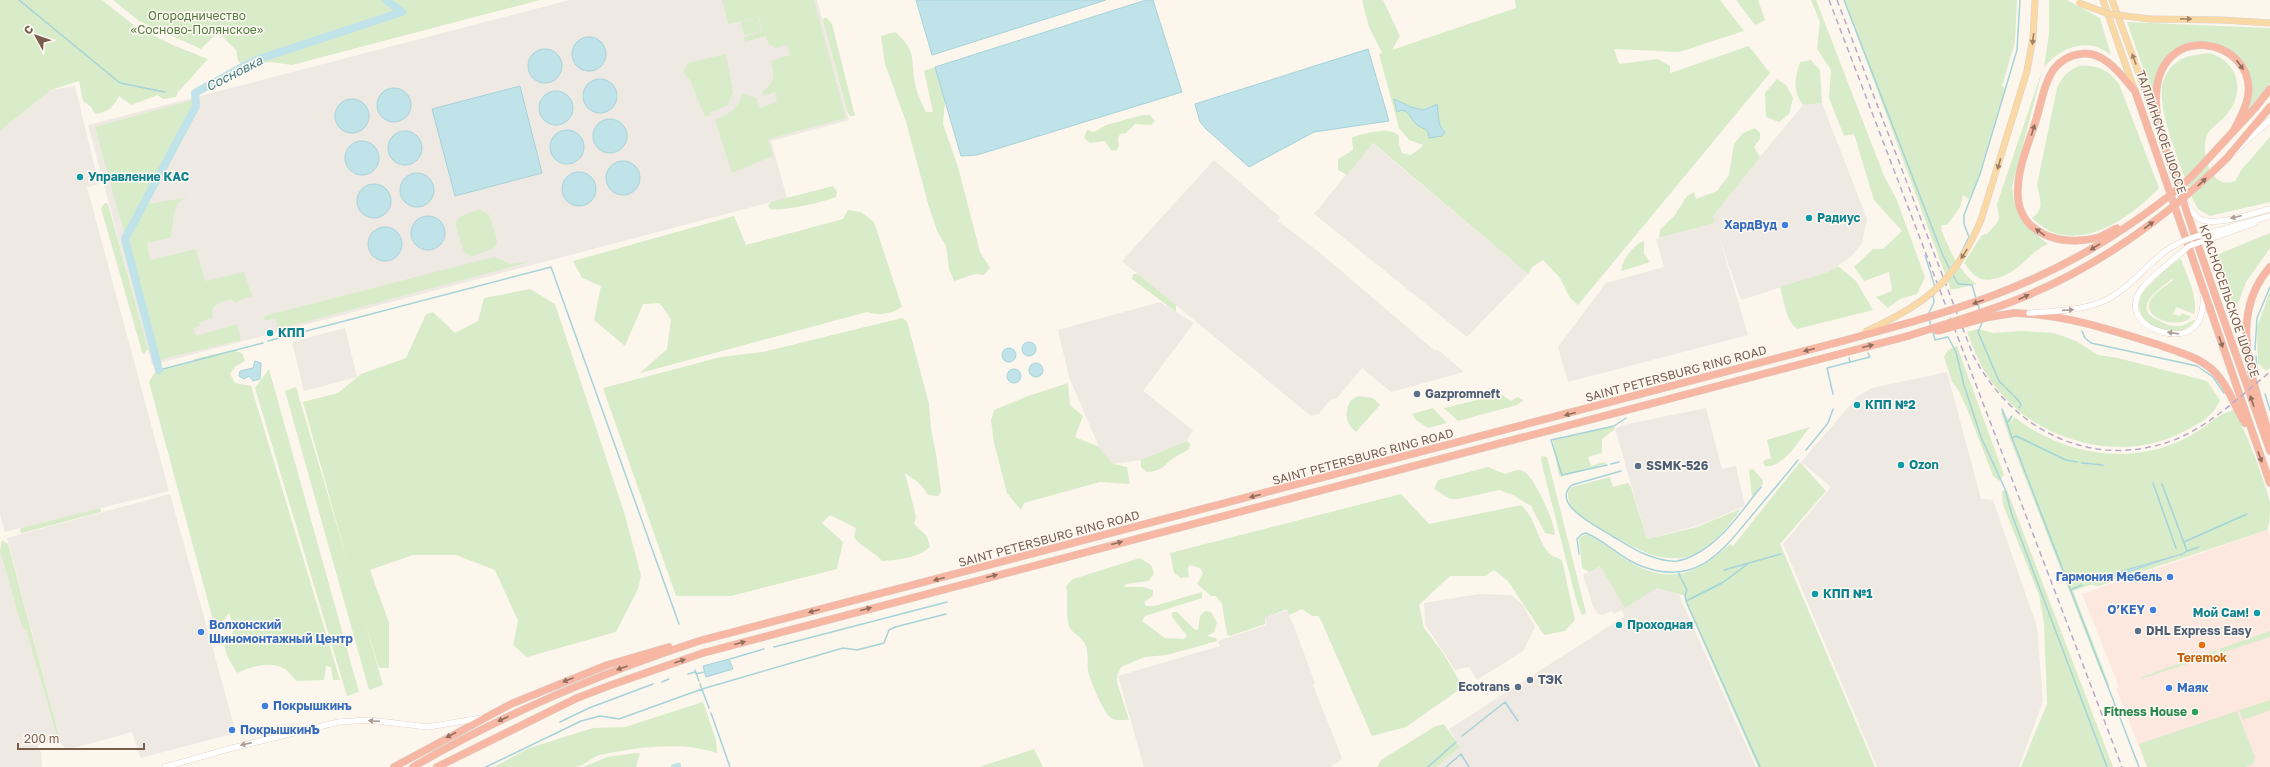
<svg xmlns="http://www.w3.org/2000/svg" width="2270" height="767" font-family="'Golos Text',sans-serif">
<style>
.commercial{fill:#fde8e0}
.industrial{fill:#efe9e4}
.green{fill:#d8ecc9;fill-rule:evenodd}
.water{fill:#bfe3e8;stroke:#a5d3da}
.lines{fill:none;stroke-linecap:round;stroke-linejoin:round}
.stream{stroke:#a5d3da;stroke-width:1.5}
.canal{stroke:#bfe3e8;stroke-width:4.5}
.river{stroke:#bfe3e8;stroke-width:8}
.secondary-casing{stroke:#d6c0b0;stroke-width:6}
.primary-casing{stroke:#dad1cd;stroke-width:7}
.highway-casing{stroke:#dad1cd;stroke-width:8}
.secondary{stroke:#fff;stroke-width:5.5}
.primary{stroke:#fbd9a5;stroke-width:6}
.highway{stroke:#f7b7a3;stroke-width:7}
.rail{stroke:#b9a8c9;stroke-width:1.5;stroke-dasharray:6 4;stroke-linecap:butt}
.secondary-bridge-casing{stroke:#d6c0b0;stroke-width:6;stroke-linecap:butt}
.primary-bridge-casing{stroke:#dad1cd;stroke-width:7;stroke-linecap:butt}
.highway-bridge-casing{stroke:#dad1cd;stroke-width:8;stroke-linecap:butt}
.secondary-bridge{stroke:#fff;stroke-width:5.5}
.primary-bridge{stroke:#fbd9a5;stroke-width:6}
.highway-bridge{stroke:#f7b7a3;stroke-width:7}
.oneway{fill:#a18267}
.oneway2{fill:#936e5e}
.oneway3{fill:#af9d94}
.culture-dot{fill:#0f9aa8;stroke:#fffaf3;stroke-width:1.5}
.shop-dot{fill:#3f7fe0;stroke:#fffaf3;stroke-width:1.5}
.service-dot{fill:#5c6f8a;stroke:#fffaf3;stroke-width:1.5}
.food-dot{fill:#e8710a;stroke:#fffaf3;stroke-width:1.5}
.leisure-dot{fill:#2e9e5b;stroke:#fffaf3;stroke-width:1.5}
.labels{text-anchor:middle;stroke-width:3;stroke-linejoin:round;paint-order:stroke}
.park-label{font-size:12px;fill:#537a41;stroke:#fffaf3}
.street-label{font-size:12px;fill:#7a5c4d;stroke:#fffaf3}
.culture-label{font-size:12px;font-weight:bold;fill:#0d838f;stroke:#fffaf3;text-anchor:start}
.shop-label{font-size:12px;font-weight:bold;fill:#366cbe;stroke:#fffaf3;text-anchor:start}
.service-label{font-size:12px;font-weight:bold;fill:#4e5e75;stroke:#fffaf3;text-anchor:start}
.food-label{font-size:12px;font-weight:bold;fill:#c56008;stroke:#fffaf3}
.leisure-label{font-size:12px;font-weight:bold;fill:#27864d;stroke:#fffaf3;text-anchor:end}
.water-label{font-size:13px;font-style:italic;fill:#437c86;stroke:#fffaf3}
</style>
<rect width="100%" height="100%" fill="#fdf6ec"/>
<!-- commercial -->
<path class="commercial" d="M2268,530L2270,536V767H2147L2116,688L2119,687L2082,594Z"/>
<!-- industrial -->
<path class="industrial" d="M570,0H817L849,120L771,141L787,198L152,365L88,125Z
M75,86L99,184L87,187L169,491L5,532L0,514V131L51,90Z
M1822,103L1867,219L1862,243L1851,257L1828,272L1741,300L1719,237L1748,335L1568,382L1558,347L1606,283L1664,267L1656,239L1715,223L1713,216L1729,194L1803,105Z
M1372,143L1528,274L1467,337L1314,214Z
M1214,160L1280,217L1278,221L1319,252L1434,350H1438L1464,372L1391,392L1362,368L1337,398L1330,400L1319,414L1311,416L1122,261Z
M1160,302L1194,323L1143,391L1193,430L1187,441L1141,460L1113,464L1099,447L1069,377L1058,330Z
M345,328L357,377L304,391L292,342Z
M1947,372L1981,499L1993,500L2037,627L2043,701L2019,767H1877L1783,544L1831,487L1801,462L1858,396L1872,388Z
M1706,408L1722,469L1736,466L1745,506L1699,525L1647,539L1615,429L1623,425Z
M170,494L236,733L140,758L132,732L67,750L61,743L7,538Z
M0,551L22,628L26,630L58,740L37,745L41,752L42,767H0Z
M1600,566L1679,595L1756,767H1437L1460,747L1449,729L1625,616L1621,610L1614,614L1612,611L1602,615L1598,614L1593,606L1583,575Z
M1479,594L1511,595L1523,605L1535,627L1523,651L1477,680L1469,667L1455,670L1425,624L1424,603Z
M1284,611H1287L1293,624L1315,683L1313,685L1342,758L1340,761L1330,767H1144L1118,676L1220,646L1218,641L1266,625L1265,618Z"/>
<!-- green -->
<path class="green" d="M0,0H102L136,27L175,46L208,59L178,92L176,97L163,99L158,95L131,105L119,96C113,108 108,112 95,114L91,107L83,101L79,81L51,90L0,131Z
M113,0H540L292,65L270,62L244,66L238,61L236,50L218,32L201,49L139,21Z
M722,0H814L846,118L768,139L773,156L732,173L715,120C728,114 739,109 742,94L757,98L760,108L777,102L775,92L764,96L762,92C775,82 775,76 771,61L790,55L787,45L774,48L773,45H769L766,36L745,42L744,37L763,31L759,17L728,24Z
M1362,0H1383L1400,36L1392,50L1516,8L1515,0H1720L1744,31L1679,52L1614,49L1619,64L1658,59L1670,66V73L1749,46L1770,73L1578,305L1570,298L1560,278L1543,260L1532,267L1528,274L1373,143L1347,175L1338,170V159L1353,150L1352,137C1364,134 1390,125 1399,136V144L1402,153L1411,155L1421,148L1423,145L1409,140L1399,128L1379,54L1382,53L1369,27Z
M1736,0H1758L1765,20L1755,25Z
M1811,0H1816L1884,176L1896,198L1925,277L1917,294L1900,299L1888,308L1876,297L1892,291L1889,272L1864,281L1854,267L1873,249H1883L1902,231L1874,200L1854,134L1844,136L1829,98L1831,70L1817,49L1820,22Z
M1844,0H2017L2015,42L2002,86L2005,88L1977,181L1969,199L1963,195L1960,207L1947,225H1942L1941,229C1950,251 1957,268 1976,284L1951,290Z
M2049,0H2067L2100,18L2111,55C2088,37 2063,46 2044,67L2049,34Z
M758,17L762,31L744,35L741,22Z
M824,18H827L832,24L855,116H850L847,111L823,21Z
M2127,22L2270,28V83L2247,112L2251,95L2235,55C2210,35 2173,41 2158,71C2154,78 2155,87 2152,94Z
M895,32C918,52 910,58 915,83C916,92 922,103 926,112H933L924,71L935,67L945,101L943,124L958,167L980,252L990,268L984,275L975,274L954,281L949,269L946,246L938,233L929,207L906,122L885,64L881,36Z
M2209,53C2237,61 2246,89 2228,113C2222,121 2211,127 2207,135C2200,151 2210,191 2235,181L2242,169L2270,137V202L2210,216L2198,209L2194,202C2184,173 2158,115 2162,87C2163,78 2169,67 2177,62C2185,55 2198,55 2209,53Z
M726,54L733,92L728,105L709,113L711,115L705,117L690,80L683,73L687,63Z
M1811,60L1820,70L1822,103L1803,105C1792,89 1795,80 1800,62Z
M2079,66C2097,65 2108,69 2119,84L2159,188C2134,214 2093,245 2055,233C2046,230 2039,224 2032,218C2045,209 2040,198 2037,185L2057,88C2062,77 2067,71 2079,66Z
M2043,68L2012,187C2016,219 2024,225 2048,244C2027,253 2021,272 1997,278C1980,283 1975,277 1964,263L1982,235L1987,234L1997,223L1999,218L1997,204Z
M1777,79L1786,85L1793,98L1789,114L1779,122L1766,117L1765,93Z
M196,99L125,236L95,127Z
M1143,115H1150L1155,121L1151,125L1135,124L1126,133L1120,134L1118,139L1119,146L1116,151L1111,150L1105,141L1090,143L1084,138L1087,130L1094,132L1106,125Z
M1755,128L1760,133V139L1754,147L1760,157L1713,216L1715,223L1659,238L1660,230L1674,216L1687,196L1694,192L1696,199L1717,191L1729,175L1734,144L1743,133Z
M833,186L837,192L836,197C823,202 781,212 770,209L768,206L771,202Z
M189,197C169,203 176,219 170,238L147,243L150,260L196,249L205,281L244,272L252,296L234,303L232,299L220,302L212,309L213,318L199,322L200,326L193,328L196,336L237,324L241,340L159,360L128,241L147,204Z
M105,203L108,204L148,349L144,354L142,352L101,208Z
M480,209L489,215C499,246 505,247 471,256L464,252C455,222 447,219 480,209Z
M848,210L861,212L874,222L902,307C890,314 881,316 867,312L640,373L667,349L671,320L660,303L643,304L625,346L594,320L601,286L582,278L573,261L734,216L746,245L843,219Z
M2270,233V248L2246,282L2235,312L2214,256Z
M1644,241V254L1650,262L1622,271C1619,263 1636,242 1644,241Z
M494,257L511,264L533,261L279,329L275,318L265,321L264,316Z
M2181,259C2186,274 2199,298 2194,314L2176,307L2173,314L2180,316L2182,313L2191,317C2178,331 2139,317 2151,299C2156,291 2166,286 2173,280L2172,279C2160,288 2132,307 2156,319C2164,323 2170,327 2179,326C2186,326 2191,320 2195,320C2193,323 2190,326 2186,328C2168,338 2130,321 2141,297C2144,289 2153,282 2159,276C2166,270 2173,262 2181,259Z
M1838,266L1856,281L1873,310L1797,329C1786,321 1784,301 1780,287L1828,272Z
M1133,274H1138L1176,305V312L1132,279Z
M530,289L555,304L624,512L641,575L638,589L616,632L527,657L513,645L518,621L495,570L456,555H413L370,570L389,623V668H379L365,622L383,685L369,690L285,391L296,387L348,563L303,402L338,393L361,374L406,358L426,314L433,312L455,333L478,321L484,298Z
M2270,291V368L2266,371L2258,363L2257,327Z
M902,318L907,321L929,404L931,429L936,453L941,492L938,496L928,495C921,483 915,480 905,473L916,517L914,524L927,536L930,547C918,558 898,560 882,561C873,550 861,548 854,537L856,528L830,515L822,523L843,542L837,569L731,596H676L603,388L721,357L763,352Z
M1978,329L1993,333L2020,331L2054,333L2076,341L2098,355L2118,358L2207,381L2220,400C2213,418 2195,426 2179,434C2119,463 2039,441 1998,390C1983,373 1975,353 1967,332Z
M1957,346L2004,475L1999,481L1993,476L1968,411L1959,391L1952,382L1944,357L1948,350Z
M233,350L242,353L245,361L236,366L230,374L235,383L251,386L340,680H333L331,667L326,666L324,680L296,681C293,677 289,672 285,669C270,660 251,667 237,673C232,664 221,650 226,640L231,637L234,628L229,613L218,628L214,624L149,382L155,372L191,362L194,359Z
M269,369L359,692L347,696L255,388Z
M1068,383L1070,405L1083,416L1075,437L1099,447L1113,464L1127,467L1130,484L1100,482L1024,503L1021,510L1007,493L994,443L991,420L994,410L1028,396Z
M1490,392H1498L1511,401L1517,397L1524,400L1517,405L1458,421L1444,408L1494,396Z
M1358,396L1373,398L1380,405L1356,432C1345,423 1344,412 1351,400Z
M1433,408L1447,423L1428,428L1416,420L1412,414Z
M2003,409L2008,419L2012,418L2011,423L2014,417C2063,455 2132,467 2188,437C2200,431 2210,422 2221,415C2226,412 2230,412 2235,409C2247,437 2263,474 2270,503C2270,512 2270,523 2267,530L2099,586L2090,585L2073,591L2109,684V689L2100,670L2010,439L2001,413ZM2179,554L2182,555L2100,581L2096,580Z
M1607,427H1614L1615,429L1602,439V453L1588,457L1591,466L1604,462L1606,464L1560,477L1558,472L1553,440Z
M1810,427C1800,439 1783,469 1765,466L1763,461L1771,458L1767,440Z
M1187,441L1190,444L1189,449C1185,452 1180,454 1175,457C1163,465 1164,471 1147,472L1141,467V460Z
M1543,456L1547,457L1586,613L1582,615L1577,603L1542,465L1541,457Z
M1800,462L1826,491L1780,544L1875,767H1758L1685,601L1686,596L1657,588L1625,608L1600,566L1589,572L1582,568L1579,540L1580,537L1587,534C1605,543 1620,558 1639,567C1677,584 1702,570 1730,544L1733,546Z
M1488,467L1505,474C1510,473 1517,468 1523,471C1534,476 1555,522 1555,535L1545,533L1531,506L1513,495L1499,490L1459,499H1450L1434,489L1438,480Z
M1753,469L1763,480V484L1752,497L1749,470Z
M1610,477L1613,487L1628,483L1631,487L1647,539L1697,527L1740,509L1739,512C1725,530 1706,554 1682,558C1672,559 1659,558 1649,554C1633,547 1581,521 1573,508C1569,503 1567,497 1568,491L1572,487Z
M2007,490L2113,767H2021L2047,704L2044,623L2039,595L2003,505L2002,491Z
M1401,494L1429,524L1521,505C1535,517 1536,537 1548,552C1551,556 1558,558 1562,560L1575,620L1565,631L1544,635L1508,581L1494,570L1485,576H1450L1419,605L1424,628L1443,653L1463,687L1406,727L1372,736L1319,616H1312L1302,609L1289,615L1287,610H1284L1265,618V624L1230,636L1227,635L1222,604L1216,596H1211L1197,584L1203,573L1200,568L1190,565L1188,568L1189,577L1181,578L1174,573L1170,553Z
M100,508L101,512L22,533L20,532L21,528Z
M2,540L8,544L61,743L58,740L26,630L22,628L0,551Z
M1140,558L1151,565L1154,573L1149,581L1126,584L1124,587H1143L1153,590V596L1144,602L1146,606H1154L1202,592V598L1145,616L1142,621L1165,638L1184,639L1187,636L1172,617V612H1177L1195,630L1198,629L1200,616L1205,611L1211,612L1217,623L1214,632L1207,636L1216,638L1217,641L1167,655L1145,657L1121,667L1117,676V682L1129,720C1123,720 1116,721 1111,718C1103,712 1090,681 1088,671C1087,662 1089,652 1085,644C1081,635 1072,634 1069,626C1065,613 1069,599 1066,586L1073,579Z
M2270,631V637L2220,653L2219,649Z
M2216,650L2218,654L2141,679L2142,677Z
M2270,700V710L2243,720L2239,710Z
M703,702L716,740L717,753C682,741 637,747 600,755C592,757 584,766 576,767C549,767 521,767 494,767L529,748L593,728L625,727Z
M2237,711L2255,757L2253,764L2246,767H2147L2139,744Z
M1444,724L1460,747L1437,767H1377L1381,760L1434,727Z
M1034,749L1043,767H979Z
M635,753H640L636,767H583L607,757Z"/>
<!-- water -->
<path class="water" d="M916,0H1106L932,55Z
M1146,0H1153L1182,92L977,155L961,156L935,67Z
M572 54a17 17 0 1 1 34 0a17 17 0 1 1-34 0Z
M1368,49L1389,121L1314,132L1249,167L1206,129L1200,122L1195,104Z
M528 66a17 17 0 1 1 34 0a17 17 0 1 1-34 0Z
M583 96a17 17 0 1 1 34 0a17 17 0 1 1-34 0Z
M520,86L542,173L455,196L432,109Z
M377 105a17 17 0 1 1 34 0a17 17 0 1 1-34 0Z
M539 108a17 17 0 1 1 34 0a17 17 0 1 1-34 0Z
M1394,99L1411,107L1424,110L1437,104C1439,114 1437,126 1445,132L1442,136L1429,138L1428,132C1425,128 1421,128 1417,125C1411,120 1408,106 1397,112Z
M335 116a17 17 0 1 1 34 0a17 17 0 1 1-34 0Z
M593 136a17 17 0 1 1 34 0a17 17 0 1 1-34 0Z
M550 147a17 17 0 1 1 34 0a17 17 0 1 1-34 0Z
M388 148a17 17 0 1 1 34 0a17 17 0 1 1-34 0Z
M345 158a17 17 0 1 1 34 0a17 17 0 1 1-34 0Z
M606 178a17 17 0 1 1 34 0a17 17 0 1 1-34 0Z
M562 189a17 17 0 1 1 34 0a17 17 0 1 1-34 0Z
M400 190a17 17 0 1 1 34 0a17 17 0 1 1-34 0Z
M357 201a17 17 0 1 1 34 0a17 17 0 1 1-34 0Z
M411 233a17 17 0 1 1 34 0a17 17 0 1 1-34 0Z
M368 244a17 17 0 1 1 34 0a17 17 0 1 1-34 0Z
M1022 349a7 7 0 1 1 14 0a7 7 0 1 1-14 0Z
M1002 355a7 7 0 1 1 14 0a7 7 0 1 1-14 0Z
M255,361L261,363L260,379L253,381L249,376L244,379L239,376L240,371L253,368Z
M1029 370a7 7 0 1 1 14 0a7 7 0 1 1-14 0Z
M1007 376a7 7 0 1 1 14 0a7 7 0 1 1-14 0Z
M2182,554L2100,581L2096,580L2097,578Z
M729,659L733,669L706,677L703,666Z"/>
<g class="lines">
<!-- stream -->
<path class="stream" d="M19,0L120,83L165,92
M1844,0L1942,253L1950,270
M1925,255L1935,287
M1959,257L1969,237L1964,224V215L1980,174L2017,50L2020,0
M1953,275L1958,284L1972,285L1976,298
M1978,304L1980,311
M1928,315L1934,302L1933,296L1936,291
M1929,318L1931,326
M1983,321L1978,332L1999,381L2019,401L2021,405L2019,408
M2082,331L2085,338L2091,343L2197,366L2213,377L2224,393
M1933,332L1935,340L1948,337L1956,352L1964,385L1981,437L2005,489L2012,515L2107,767
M268,341L551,267L679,624
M2255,350L2257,318L2270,287
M2256,356L2257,369
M1849,358L1850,362
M159,370L263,343
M1833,394L1827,368L1870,357L1868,353
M2265,394L2270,410
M2002,409L2007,423
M2012,416L2007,423L2012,438L2139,767
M2012,438L2016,436L2066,460L2077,462
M1806,450L1828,423L1833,409
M2082,463L2103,465
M1611,464L1619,462
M1607,465L1562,475L1551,440L1614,426L1626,418
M1621,471L1572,485C1549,504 1600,528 1612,536C1623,542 1635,551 1647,555C1655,558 1668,562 1677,561C1682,560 1689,558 1694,555C1722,542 1742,510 1761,487
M2153,483L2176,548
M2162,484L2187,551L2199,547
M2184,542L2247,514
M1579,554L1577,539L1582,534L1586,533C1606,541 1621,559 1641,566C1696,587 1721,553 1753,514C1768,496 1783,479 1798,460
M2181,555L2187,551
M1724,570L1781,554
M1678,572L1687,590L1685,595L1686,601L1760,767
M2089,582L2097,580
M2072,589L2082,585
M1686,601L1722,583L1749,563
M774,647L947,602
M730,659L764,649
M695,670L699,681
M688,674L695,672
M696,674L704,672
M662,682L669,679
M700,684L709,708
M711,713L730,767
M560,722L589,708L653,684
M1462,736L1505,702L1518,721
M486,767L581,721L600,716L619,719L702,689L843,648L857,650L884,643L889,630L895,627L946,614
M1428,767L1456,742
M1446,767L1461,754L1469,767"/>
<!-- canal -->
<path class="canal" d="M673,767L679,765"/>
<!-- river -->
<path class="river" d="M159,370L125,239L196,106L195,93L253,61L402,12L386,0"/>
<defs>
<path id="secondary" d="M2233,153L2270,120
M2185,203C2189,208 2194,216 2200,219C2215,227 2254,213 2270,209
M2224,229L2270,216
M2227,233L2255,223
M2163,268C2153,277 2138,288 2136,301C2130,327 2176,343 2193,328C2203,320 2203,305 2204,293
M165,767L232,748L339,722L369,720L428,727L481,718"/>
<path id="primary" d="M2103,0L2134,89
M2112,0L2156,120
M2150,19L2222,20L2270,23
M1981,220L2027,71L2033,38L2035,0"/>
<path id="highway" d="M2233,132C2239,120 2246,109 2248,96C2257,38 2155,17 2156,101C2157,137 2174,169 2184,203C2211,286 2241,368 2270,451
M2227,158L2270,107
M2194,174L2255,108L2270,89
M2100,237C2063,248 2014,235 2018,187C2019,165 2029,142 2036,120C2041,104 2044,83 2054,69C2060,61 2070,55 2080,54C2104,50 2121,75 2135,91L2270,483
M2270,267C2226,317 2254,382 2270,438
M2014,313C2063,314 2112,330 2159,345C2175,351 2195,356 2209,367C2227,381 2233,404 2245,423
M394,767L511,704L607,665L669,647
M413,767C503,714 599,674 699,641L1835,343
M437,767L577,698L611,685L703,653L1908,336"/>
</defs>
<!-- secondary casing -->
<use href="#secondary" class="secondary-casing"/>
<!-- primary casing -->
<use href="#primary" class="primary-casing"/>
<!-- highway casing -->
<use href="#highway" class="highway-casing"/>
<!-- secondary -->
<use href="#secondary" class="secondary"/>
<!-- primary -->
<use href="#primary" class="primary"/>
<!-- highway -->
<use href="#highway" class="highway"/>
<!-- rail -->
<path class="rail" d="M1829,0L2122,767
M1837,0L1973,355C2012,430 2091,471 2174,440C2210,426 2240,396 2270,372"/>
<defs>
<path id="secondary-bridge" d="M2163,268L2189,246L2227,233
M2029,313C2055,311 2082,311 2106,300C2130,288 2146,265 2167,250C2184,238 2205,234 2224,229"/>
<path id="primary-bridge" d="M2079,3L2109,14L2150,19
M1865,332C1926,303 1954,284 1981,220"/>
<path id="highway-bridge" d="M2100,237L2117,228
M1937,331L1989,317L2014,313
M1908,336C1942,325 1977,315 2011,302C2092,271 2165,219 2227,158
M1835,343C1946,313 2036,290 2132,223C2154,208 2175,193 2194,174"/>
</defs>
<!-- secondary-bridge casing -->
<use href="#secondary-bridge" class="secondary-bridge-casing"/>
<!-- primary-bridge casing -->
<use href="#primary-bridge" class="primary-bridge-casing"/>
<!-- highway-bridge casing -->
<use href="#highway-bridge" class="highway-bridge-casing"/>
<!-- secondary-bridge -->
<use href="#secondary-bridge" class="secondary-bridge"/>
<!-- primary-bridge -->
<use href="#primary-bridge" class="primary-bridge"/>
<!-- highway-bridge -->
<use href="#highway-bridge" class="highway-bridge"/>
</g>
<!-- one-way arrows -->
<defs><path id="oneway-solid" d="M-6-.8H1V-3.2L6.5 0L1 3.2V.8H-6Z"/></defs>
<g class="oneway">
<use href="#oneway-solid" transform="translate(2186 19) rotate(1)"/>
<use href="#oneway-solid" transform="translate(2033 39) rotate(97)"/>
<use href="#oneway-solid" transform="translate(2134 59) rotate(-110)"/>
<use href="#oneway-solid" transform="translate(1999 164) rotate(107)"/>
<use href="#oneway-solid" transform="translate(1964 254) rotate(123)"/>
</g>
<g class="oneway2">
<use href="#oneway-solid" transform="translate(2240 65) rotate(54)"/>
<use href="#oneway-solid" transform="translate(2033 130) rotate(-73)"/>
<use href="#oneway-solid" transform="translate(2202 182) rotate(-43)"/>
<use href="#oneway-solid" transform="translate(2149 225) rotate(-36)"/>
<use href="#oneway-solid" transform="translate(2040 232) rotate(-144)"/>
<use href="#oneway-solid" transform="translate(2095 247) rotate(148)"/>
<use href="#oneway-solid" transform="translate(2024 297) rotate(-24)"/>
<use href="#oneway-solid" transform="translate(1978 302) rotate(160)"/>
<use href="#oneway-solid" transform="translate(2221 342) rotate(71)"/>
<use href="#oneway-solid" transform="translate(1868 346) rotate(-14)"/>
<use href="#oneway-solid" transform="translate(1809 350) rotate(166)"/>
<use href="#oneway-solid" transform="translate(2252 401) rotate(-109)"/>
<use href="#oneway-solid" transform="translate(1570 414) rotate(165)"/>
<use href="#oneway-solid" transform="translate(2260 457) rotate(70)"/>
<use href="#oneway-solid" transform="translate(1255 496) rotate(165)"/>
<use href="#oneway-solid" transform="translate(1117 543) rotate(-15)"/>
<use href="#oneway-solid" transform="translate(992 576) rotate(-15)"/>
<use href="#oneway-solid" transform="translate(939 579) rotate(165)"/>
<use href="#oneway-solid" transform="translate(866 609) rotate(-15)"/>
<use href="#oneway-solid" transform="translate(814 611) rotate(165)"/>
<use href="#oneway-solid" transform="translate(740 643) rotate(-15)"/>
<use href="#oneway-solid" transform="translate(680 661) rotate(-19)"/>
<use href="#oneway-solid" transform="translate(622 668) rotate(160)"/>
<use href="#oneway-solid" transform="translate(568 680) rotate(159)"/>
<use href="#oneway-solid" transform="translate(503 719) rotate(155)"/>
<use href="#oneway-solid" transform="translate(451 735) rotate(152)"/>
</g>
<g class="oneway3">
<use href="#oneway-solid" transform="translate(2236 217) rotate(166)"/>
<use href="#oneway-solid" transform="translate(2068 310) rotate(-4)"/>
<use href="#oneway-solid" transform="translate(2173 333) rotate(-172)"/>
<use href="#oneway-solid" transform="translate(374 721) rotate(-176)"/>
<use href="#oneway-solid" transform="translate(246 744) rotate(167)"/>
</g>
<!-- markers -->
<g class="culture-dot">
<circle cx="80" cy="177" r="4"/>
<circle cx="1809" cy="218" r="4"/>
<circle cx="270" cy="333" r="4"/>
<circle cx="1857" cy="405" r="4"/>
<circle cx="1901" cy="465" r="4"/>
<circle cx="1815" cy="594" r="4"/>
<circle cx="2257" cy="613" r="4"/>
<circle cx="1619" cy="625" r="4"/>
</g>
<g class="shop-dot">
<circle cx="1785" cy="225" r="4"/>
<circle cx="2170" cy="577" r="4"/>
<circle cx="2153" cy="610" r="4"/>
<circle cx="201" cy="632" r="4"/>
<circle cx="2169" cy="688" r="4"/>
<circle cx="265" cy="706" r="4"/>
<circle cx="232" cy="730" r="4"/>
</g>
<g class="service-dot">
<circle cx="1417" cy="394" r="4"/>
<circle cx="1638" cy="466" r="4"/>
<circle cx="2138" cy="631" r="4"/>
<circle cx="1530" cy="680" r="4"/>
<circle cx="1518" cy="687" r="4"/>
</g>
<circle class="food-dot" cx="2202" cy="645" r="4"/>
<circle class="leisure-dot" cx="2195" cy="712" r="4"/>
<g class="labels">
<!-- park labels -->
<g class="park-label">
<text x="197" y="20">Огородничество<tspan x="197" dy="14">«Сосново-Полянское»</tspan></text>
</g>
<!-- street labels -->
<g class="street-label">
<text transform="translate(2161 132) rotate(71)" y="4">ТАЛЛИНСКОЕ ШОССЕ</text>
<text transform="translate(2229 301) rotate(71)" y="4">КРАСНОСЕЛЬСКОЕ ШОССЕ</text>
<text transform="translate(1676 374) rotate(-15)" y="4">SAINT PETERSBURG RING ROAD</text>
<text transform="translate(1363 457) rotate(-15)" y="4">SAINT PETERSBURG RING ROAD</text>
<text transform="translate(1049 539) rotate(-15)" y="4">SAINT PETERSBURG RING ROAD</text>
</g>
<!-- culture labels -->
<g class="culture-label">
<text x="88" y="181">Управление КАС</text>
<text x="1817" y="222">Радиус</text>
<text x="278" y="337">КПП</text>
<text x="1865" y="409">КПП №2</text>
<text x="1909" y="469">Ozon</text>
<text x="1823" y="598">КПП №1</text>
<text x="2249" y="617" text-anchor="end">Мой Сам!</text>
<text x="1627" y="629">Проходная</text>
</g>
<!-- shop labels -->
<g class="shop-label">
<text x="1777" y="229" text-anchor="end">ХардВуд</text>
<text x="2162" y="581" text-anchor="end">Гармония Мебель</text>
<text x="2145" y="614" text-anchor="end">O’KEY</text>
<text x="209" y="629">Волхонский<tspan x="209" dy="14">Шиномонтажный Центр</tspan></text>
<text x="2177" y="692">Маяк</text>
<text x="273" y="710">Покрышкинъ</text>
<text x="240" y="734">ПокрышкинЪ</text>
</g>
<!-- service labels -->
<g class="service-label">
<text x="1425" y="398">Gazpromneft</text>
<text x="1646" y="470">SSMK-526</text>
<text x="2146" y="635">DHL Express Easy</text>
<text x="1538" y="684">ТЭК</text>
<text x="1510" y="691" text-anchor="end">Ecotrans</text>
</g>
<!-- food labels -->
<g class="food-label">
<text x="2202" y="662">Teremok</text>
</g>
<!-- leisure labels -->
<g class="leisure-label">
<text x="2187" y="716">Fitness House</text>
</g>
<!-- water labels -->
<g class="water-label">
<text transform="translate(234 73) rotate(-27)" y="5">Сосновка</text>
</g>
</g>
<!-- north arrow -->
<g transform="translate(36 36) rotate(310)" stroke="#fffaf3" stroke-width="3" paint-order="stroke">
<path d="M0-3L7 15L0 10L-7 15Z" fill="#7a5c4d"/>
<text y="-6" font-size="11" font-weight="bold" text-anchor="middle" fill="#7a5c4d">С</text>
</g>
<!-- scale -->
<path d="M18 743v6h126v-6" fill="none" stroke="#7a5c4d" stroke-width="2"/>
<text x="24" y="743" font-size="12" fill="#7a5c4d" stroke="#fffaf3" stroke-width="3" paint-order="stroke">200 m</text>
</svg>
